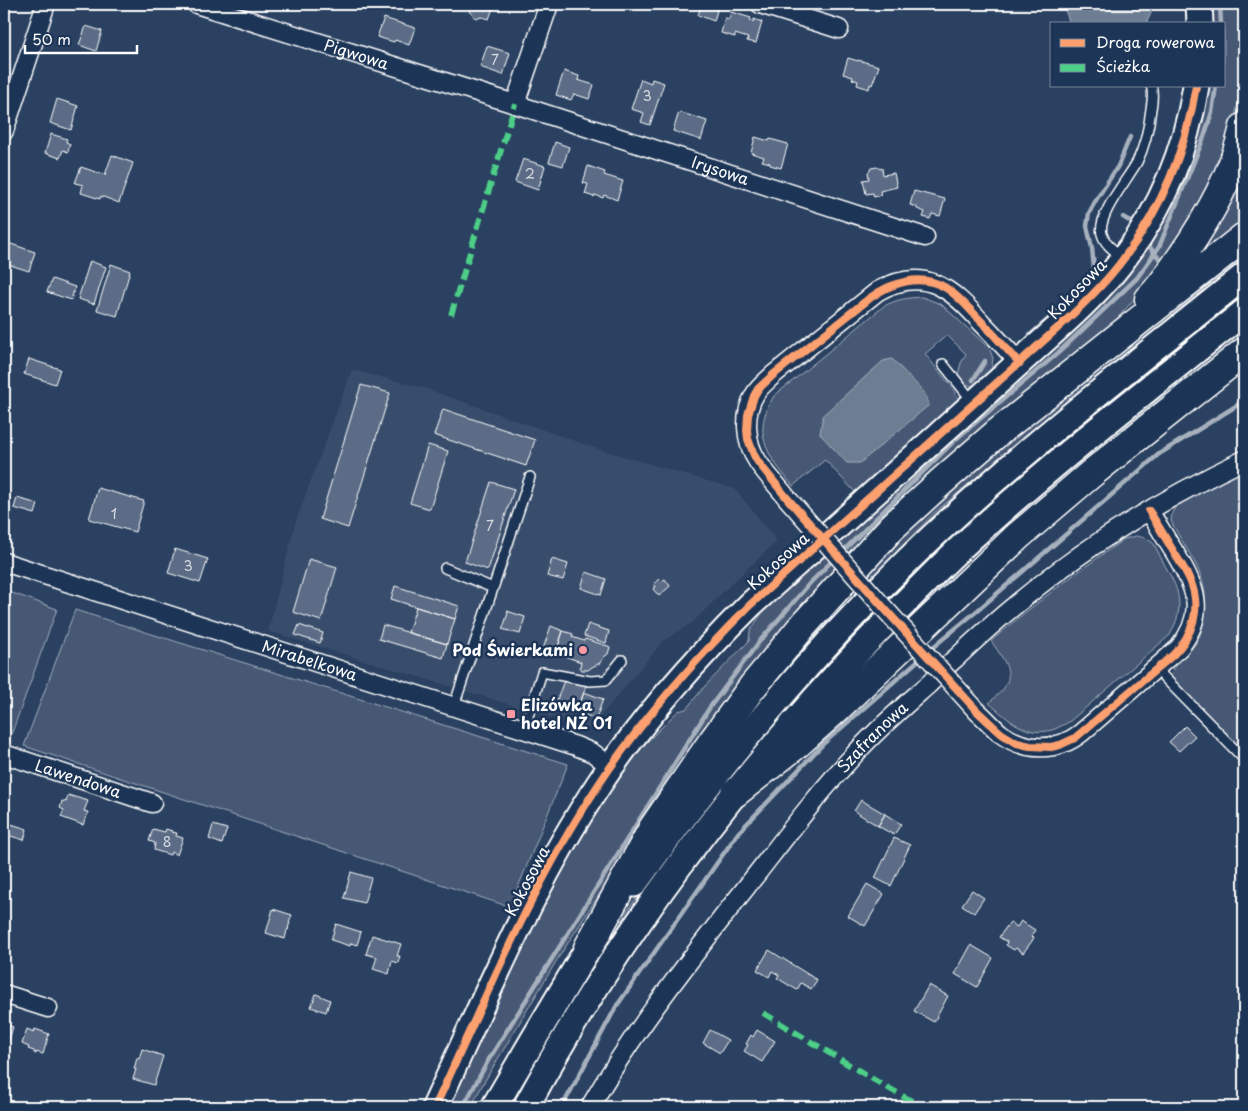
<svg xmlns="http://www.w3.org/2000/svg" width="1248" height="1111" font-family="'Playpen Sans',sans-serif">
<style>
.built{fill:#394e6c}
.green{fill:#465975;stroke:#a2acba}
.water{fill:#6d7d92;stroke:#a7b1be}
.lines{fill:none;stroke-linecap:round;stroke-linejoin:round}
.stream{stroke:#a7b1be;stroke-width:4.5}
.building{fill:#5b6c86;stroke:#fff}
.lane-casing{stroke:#fff;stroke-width:12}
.street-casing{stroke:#fff;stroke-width:21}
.secondary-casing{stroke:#fff;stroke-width:29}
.highway-casing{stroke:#fff;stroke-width:31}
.lane{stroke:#1d3557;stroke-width:9}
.street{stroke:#1d3557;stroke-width:18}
.secondary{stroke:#1d3557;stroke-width:25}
.highway{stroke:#1d3557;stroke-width:28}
.street-bridge-casing{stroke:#fff;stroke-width:21;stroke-linecap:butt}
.street-bridge{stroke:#1d3557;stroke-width:18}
.quiet{stroke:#4dcf88;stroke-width:6;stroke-dasharray:12 6;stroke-linecap:butt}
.cycleway-casing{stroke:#1d3557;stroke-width:11}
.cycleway{stroke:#fca06f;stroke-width:8}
.poi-dot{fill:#ff9aa2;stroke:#1d3557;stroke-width:2}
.labels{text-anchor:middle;stroke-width:5;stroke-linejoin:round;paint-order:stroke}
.number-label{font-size:14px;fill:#d6dae1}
.street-label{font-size:16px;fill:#fff;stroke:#1d3557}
.poi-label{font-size:16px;font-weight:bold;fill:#fff;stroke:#1d3557;text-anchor:end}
</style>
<rect width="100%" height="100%" fill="#2a4161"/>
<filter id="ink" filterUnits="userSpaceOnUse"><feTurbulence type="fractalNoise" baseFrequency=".02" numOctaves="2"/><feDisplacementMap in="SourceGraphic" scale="10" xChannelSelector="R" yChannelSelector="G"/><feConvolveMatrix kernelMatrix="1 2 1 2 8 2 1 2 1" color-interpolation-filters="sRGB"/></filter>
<g filter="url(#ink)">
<!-- built -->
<path class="built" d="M352,370L421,387L595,448L735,489L777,541L733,582L692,623L663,641L590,729L268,631L296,521Z"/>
<!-- green -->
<path class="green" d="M1207,4H1244V65L1239,100L1228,142L1207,197L1150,281L1115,321L905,495L855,550L660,800L557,960L483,1084L471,1107H445L528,927L600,805L633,756L678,711L686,709L705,686L749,641L750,631L764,610L796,581L815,559L1009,383L1042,361L1121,277L1203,86H1224V24H1209Z
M1244,159V220L1183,274Z
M1244,244V257L1196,295L1102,376L1021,440L933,514L844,607L775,682L728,736L765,682L923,509Z
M1244,289V299L1221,318L842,656L516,1107H506L601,947L667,855L794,695L905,578L989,497Z
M922,297L941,304L989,348L993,358L991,372L976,387L966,384L958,374L961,363L966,354L947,335L925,354L955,391L959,401L856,493L825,460L793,486C774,462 754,442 767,409C768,405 772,400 774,396L884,306C898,299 906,298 922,297Z
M1244,329V338L1223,355L887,646L931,596L1004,530L1082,462Z
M1244,469V754L1178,685L1171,676C1173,665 1190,653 1196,643C1201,635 1203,626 1204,617C1211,575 1188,555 1171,521L1172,513L1175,507L1206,488Z
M1136,536C1143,537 1149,539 1154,544C1156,547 1157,551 1159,554C1167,571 1179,585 1179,605C1179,616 1175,625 1170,635L1069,722C1064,724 1060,727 1055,729C1027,739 1008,719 989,703C994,698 1002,692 1006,685C1014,670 999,653 991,641L1027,611L1071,577L1124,539Z
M4,590L57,609L6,749H4Z
M75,610L568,764L510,907L24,746Z"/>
<!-- water -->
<path class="water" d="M1062,4H1151L1152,11L1146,24H1070L1064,7Z
M892,359L924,392L929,405L860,463H847L820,434L823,415L883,361Z"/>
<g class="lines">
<!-- stream -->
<path class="stream" d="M1220,4L1221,24
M1123,217L1131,222L1135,227
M1146,241L1154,253L1162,261
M1071,300L1094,269L1092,248L1087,226L1089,213L1096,200L1118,166L1130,137
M1030,335L1058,311
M973,380L985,361
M841,553L956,439L1058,353L1137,278L1159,247L1204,137L1212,112L1216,86
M927,652L978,610L1159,454L1244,401
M463,1107L489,1059L710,707L759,642L810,583L835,558
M562,1107L616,1007L738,833L824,743L922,657"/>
</g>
<!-- building -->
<path class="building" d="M472,4H497L495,9L493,8L489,19L482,17L478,18L474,17L472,13L469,12Z
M702,4H707L718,7L714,21L698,15Z
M731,12L751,18L750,20L753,22L754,19L762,22L756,43L747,41L748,38L735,34V37L721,33L725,18L729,19Z
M384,18L415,28L409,45L395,40L394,42L377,37Z
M86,26L102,31L96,51L79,45Z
M487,46L510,53L503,75L480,67Z
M848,58L858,61V60L879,66L872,85L870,84L869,89L857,85L858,81L852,79L853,77L843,74Z
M564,71L579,76L578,80L594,85L589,99L574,94L571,100L556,95Z
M641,79L651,83L652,79L664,83L650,125L641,122L644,113L631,109Z
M57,99L78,106L71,130L50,123Z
M679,112L707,121L701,140L673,131Z
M51,134L67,139L66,142L70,144L68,152L63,150L60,158L45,153Z
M755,137L769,141L770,139L788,144L781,168L770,165V163L762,161L764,157L751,153Z
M555,142L569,147L563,166L549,162Z
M112,155L133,163L119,203L101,196L100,199L81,193L83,185L75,183L81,167L105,175Z
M523,159L545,166L538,190L515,182Z
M588,166L605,172L604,175L623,181L617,200L604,195L603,198L595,195L594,197L585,194L588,184L583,183Z
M877,167L880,169L882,168L883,175L894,173L897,187L880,191L881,195L874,197L873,193L866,194L863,180L869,179L868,172H869L871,168Z
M914,191L945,199L940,216L932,214L930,219L923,217L925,212L917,209V207L910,205Z
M8,243L35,252L29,271L4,263V257Z
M90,261L106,267L94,304L78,299Z
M111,264L130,271L117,316L97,310Z
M52,279L75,287L71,300L47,292Z
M29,359L60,369L55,384L24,374Z
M361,385L390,393L348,528L320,519Z
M443,409L535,440L526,466L434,435Z
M428,445L448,451L430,509L410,503Z
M491,482L514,489L488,570L465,562Z
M98,488L144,501L135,532L89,519Z
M17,498L38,504L35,514L14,508Z
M175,549L208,559L200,583L168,573Z
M309,559L337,567L321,621L293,612Z
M552,559L568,564L563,580L547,576Z
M586,572L606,579L601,595L581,588Z
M660,579L662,581L665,579L670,586L659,596L653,589L656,587L654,584Z
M395,586L459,606L455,619L391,599Z
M416,607L455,619L447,644L408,633Z
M507,611L525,617L520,634L502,629L503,628L508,613Z
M588,624L609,631L606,643L584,636Z
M299,625L323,633L320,643L295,635Z
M383,625L447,644L443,658L379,639Z
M551,626L563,631L556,653L543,649Z
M563,631L573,634L572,637L584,641L585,639L608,646L610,647L608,654L604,657L600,663L592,667L588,670H582L580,667L581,662L556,653Z
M565,678L586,686L577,712L557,705L556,702Z
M584,692L603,699L596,719L577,712Z
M1185,726L1195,736L1179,751L1169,742Z
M68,795L88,801L84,811L88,812L83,825L61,817L64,810L60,808L62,801L66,802Z
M861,800L885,814L878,826L854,811Z
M885,814L901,824L894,835L878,826Z
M8,823L27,829L24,840L4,834Z
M213,825L227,829L222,844L209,839Z
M153,829L165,832L166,829L172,831L171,832L177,833L176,836L183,838L177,855L171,852L170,855L154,850L155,843L149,841Z
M894,838L910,845L891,886L875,878Z
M351,872L371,878L364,903L344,898Z
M867,884L884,894L865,926L848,916Z
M972,890L984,898L974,913L962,905Z
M273,909L292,915L289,923H290L289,925L288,929H289L287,930L285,939L266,933Z
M1021,921L1035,930L1031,936L1034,937L1032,941L1023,953L1016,948L1014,950L1006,945L1007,942L999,937L1010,922L1017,927Z
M336,924L361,932L357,945L351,943L350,946L331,940Z
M372,935L401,944L397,956H400L398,963L392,961L389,974L373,969L377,957L366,954Z
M971,945L993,958L977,987L955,974Z
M769,950L817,980L811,989L801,983L797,990L777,978L779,975L772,971L769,977L757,970Z
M929,985L948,996L934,1022L914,1011Z
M316,994L330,1000L326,1012L311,1007Z
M4,1024L13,1027L8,1043L4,1042Z
M27,1029L34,1032L35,1029L49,1034L43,1054L36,1052V1054L34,1053V1051L28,1049L29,1047L22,1044Z
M710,1030L728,1040L720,1053L703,1043Z
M757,1030L775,1041L762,1062L744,1051L748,1045L746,1044L751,1035L753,1037Z
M142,1049L163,1056L154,1085L133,1079L136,1069H134L137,1058L139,1059Z"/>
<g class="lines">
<defs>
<path id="lane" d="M1122,257C1114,250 1105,245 1102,234C1097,215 1128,179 1137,162C1145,146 1149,127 1151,109C1152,102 1154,93 1151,86
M943,364L974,403
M445,568L493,588
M1156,669L1244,759
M454,706L530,477
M524,729L542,672L590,681L606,680L622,660"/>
<g id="street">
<path id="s1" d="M196,4L515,104L925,237"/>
<path d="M760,4L839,29"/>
<path d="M515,104L549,4"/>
<path d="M4,131L46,4"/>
<path d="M787,498C778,486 766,474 758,462C745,443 743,414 755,394C759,387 767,381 773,375L878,291C925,265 952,289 982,323C995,336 1007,350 1020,363"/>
<path id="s2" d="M4,562L576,746L593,753L611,767"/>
<path d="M977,711C985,718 992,726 1000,733C1025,752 1057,752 1081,733L1179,648C1207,613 1196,588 1175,553C1166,539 1158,525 1149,511"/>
<path id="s3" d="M4,754L152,803"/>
<path d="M4,994L48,1008"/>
<path id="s4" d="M590,1107C631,1035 682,970 733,904C773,854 810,802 854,755C877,729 903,707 929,684C938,675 946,666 956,658C976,639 997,620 1019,602C1087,545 1164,498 1244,460"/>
</g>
<path id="secondary" d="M1199,4L1200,24
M634,884C716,770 805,661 906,562C1011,459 1129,369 1244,276
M435,1107C486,997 532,885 599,784C642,719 695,660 750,605L1061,325C1084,304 1106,283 1124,258C1162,208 1186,148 1196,86
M494,1107L532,1042L588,948L599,932
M526,1107C616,938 734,783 865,644C895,613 925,581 957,551C1048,466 1147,390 1244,312"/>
<path id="highway" d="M1149,299C1162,286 1172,270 1182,256C1209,216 1234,173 1244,127
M735,793L796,745L834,711L1018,536L1092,473L1244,352
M588,948L653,828L712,742L753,686L801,628L892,527L941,482L996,434L1244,237"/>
</defs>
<!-- lane casing -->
<use href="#lane" class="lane-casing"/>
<!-- street casing -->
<use href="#street" class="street-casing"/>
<!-- secondary casing -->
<use href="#secondary" class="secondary-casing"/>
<!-- highway casing -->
<use href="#highway" class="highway-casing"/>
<!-- lane -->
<use href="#lane" class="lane"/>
<!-- street -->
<use href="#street" class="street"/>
<!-- secondary -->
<use href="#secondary" class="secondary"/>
<!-- highway -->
<use href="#highway" class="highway"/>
<defs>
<path id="street-bridge" d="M787,498L884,608L977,711"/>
</defs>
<!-- street-bridge casing -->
<use href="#street-bridge" class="street-bridge-casing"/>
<!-- street-bridge -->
<use href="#street-bridge" class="street-bridge"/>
<!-- quiet -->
<path class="quiet" d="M451,315L515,104
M763,1013L876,1081L922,1107"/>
<defs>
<path id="cycleway" d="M1020,363C1007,350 995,336 983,323C971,311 960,297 946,288C921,273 892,282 870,298L773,375L758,389L754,396L748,415L747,430L748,439L754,455L758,462L787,498L884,608L977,711L995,728L1002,734L1017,743L1030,746L1051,747L1060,745L1075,738L1173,655C1193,635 1202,608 1190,580C1186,571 1180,562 1175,554C1166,539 1158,525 1149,511
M435,1107C486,997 532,885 599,784C642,719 695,660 750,605L1061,325C1084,304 1106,283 1124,258C1162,208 1186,148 1196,86"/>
</defs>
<!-- cycleway casing -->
<use href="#cycleway" class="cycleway-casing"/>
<!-- cycleway -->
<use href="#cycleway" class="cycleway"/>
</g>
</g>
<!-- markers -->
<g class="poi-dot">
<circle cx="583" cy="650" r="5"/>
<rect x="506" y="709" width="10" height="10" rx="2.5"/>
</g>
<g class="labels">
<!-- number labels -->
<g class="number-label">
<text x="495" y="65">7</text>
<text x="647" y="101">3</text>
<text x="530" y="179">2</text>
<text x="114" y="519">1</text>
<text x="490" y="531">7</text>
<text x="188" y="571">3</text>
<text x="167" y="847">8</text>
</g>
<!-- street labels -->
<g class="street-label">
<text dy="6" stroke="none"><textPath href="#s1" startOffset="168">Pigwowa</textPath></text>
<text dy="6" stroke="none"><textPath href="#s1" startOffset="550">Irysowa</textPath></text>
<text transform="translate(1077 289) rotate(-46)" y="6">Kokosowa</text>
<text transform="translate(778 561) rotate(-42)" y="6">Kokosowa</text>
<text dy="6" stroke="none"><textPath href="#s2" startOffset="321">Mirabelkowa</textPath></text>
<text dy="6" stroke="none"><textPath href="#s4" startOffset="466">Szafranowa</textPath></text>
<text dy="6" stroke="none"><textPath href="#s3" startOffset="78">Lawendowa</textPath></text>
<text transform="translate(527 881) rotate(-62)" y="6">Kokosowa</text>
</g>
<!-- poi labels -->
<g class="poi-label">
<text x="573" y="656">Pod Świerkami</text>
<text x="521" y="711" text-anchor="start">Elizówka<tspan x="521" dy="18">hotel NŻ 01</tspan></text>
</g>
</g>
<!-- margin -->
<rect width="1248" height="1111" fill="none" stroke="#1d3557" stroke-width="20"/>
<rect x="10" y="10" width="1228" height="1091" fill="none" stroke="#fff" stroke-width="2" filter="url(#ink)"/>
<!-- legend -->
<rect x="1050" y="22" width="175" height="65" fill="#1d3557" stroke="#77869a"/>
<rect x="1060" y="39" width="25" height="8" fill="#fca06f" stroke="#77869a"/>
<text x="1096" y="48" font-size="15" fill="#ffffff">Droga rowerowa</text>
<rect x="1060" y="64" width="25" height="8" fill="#4dcf88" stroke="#77869a"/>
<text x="1096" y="72" font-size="15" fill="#ffffff">Ścieżka</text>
<!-- scale -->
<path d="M25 45v8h112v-8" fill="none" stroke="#ffffff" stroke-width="2.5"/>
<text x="32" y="45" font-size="15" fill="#ffffff" stroke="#1d3557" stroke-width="4" paint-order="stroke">50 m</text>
</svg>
